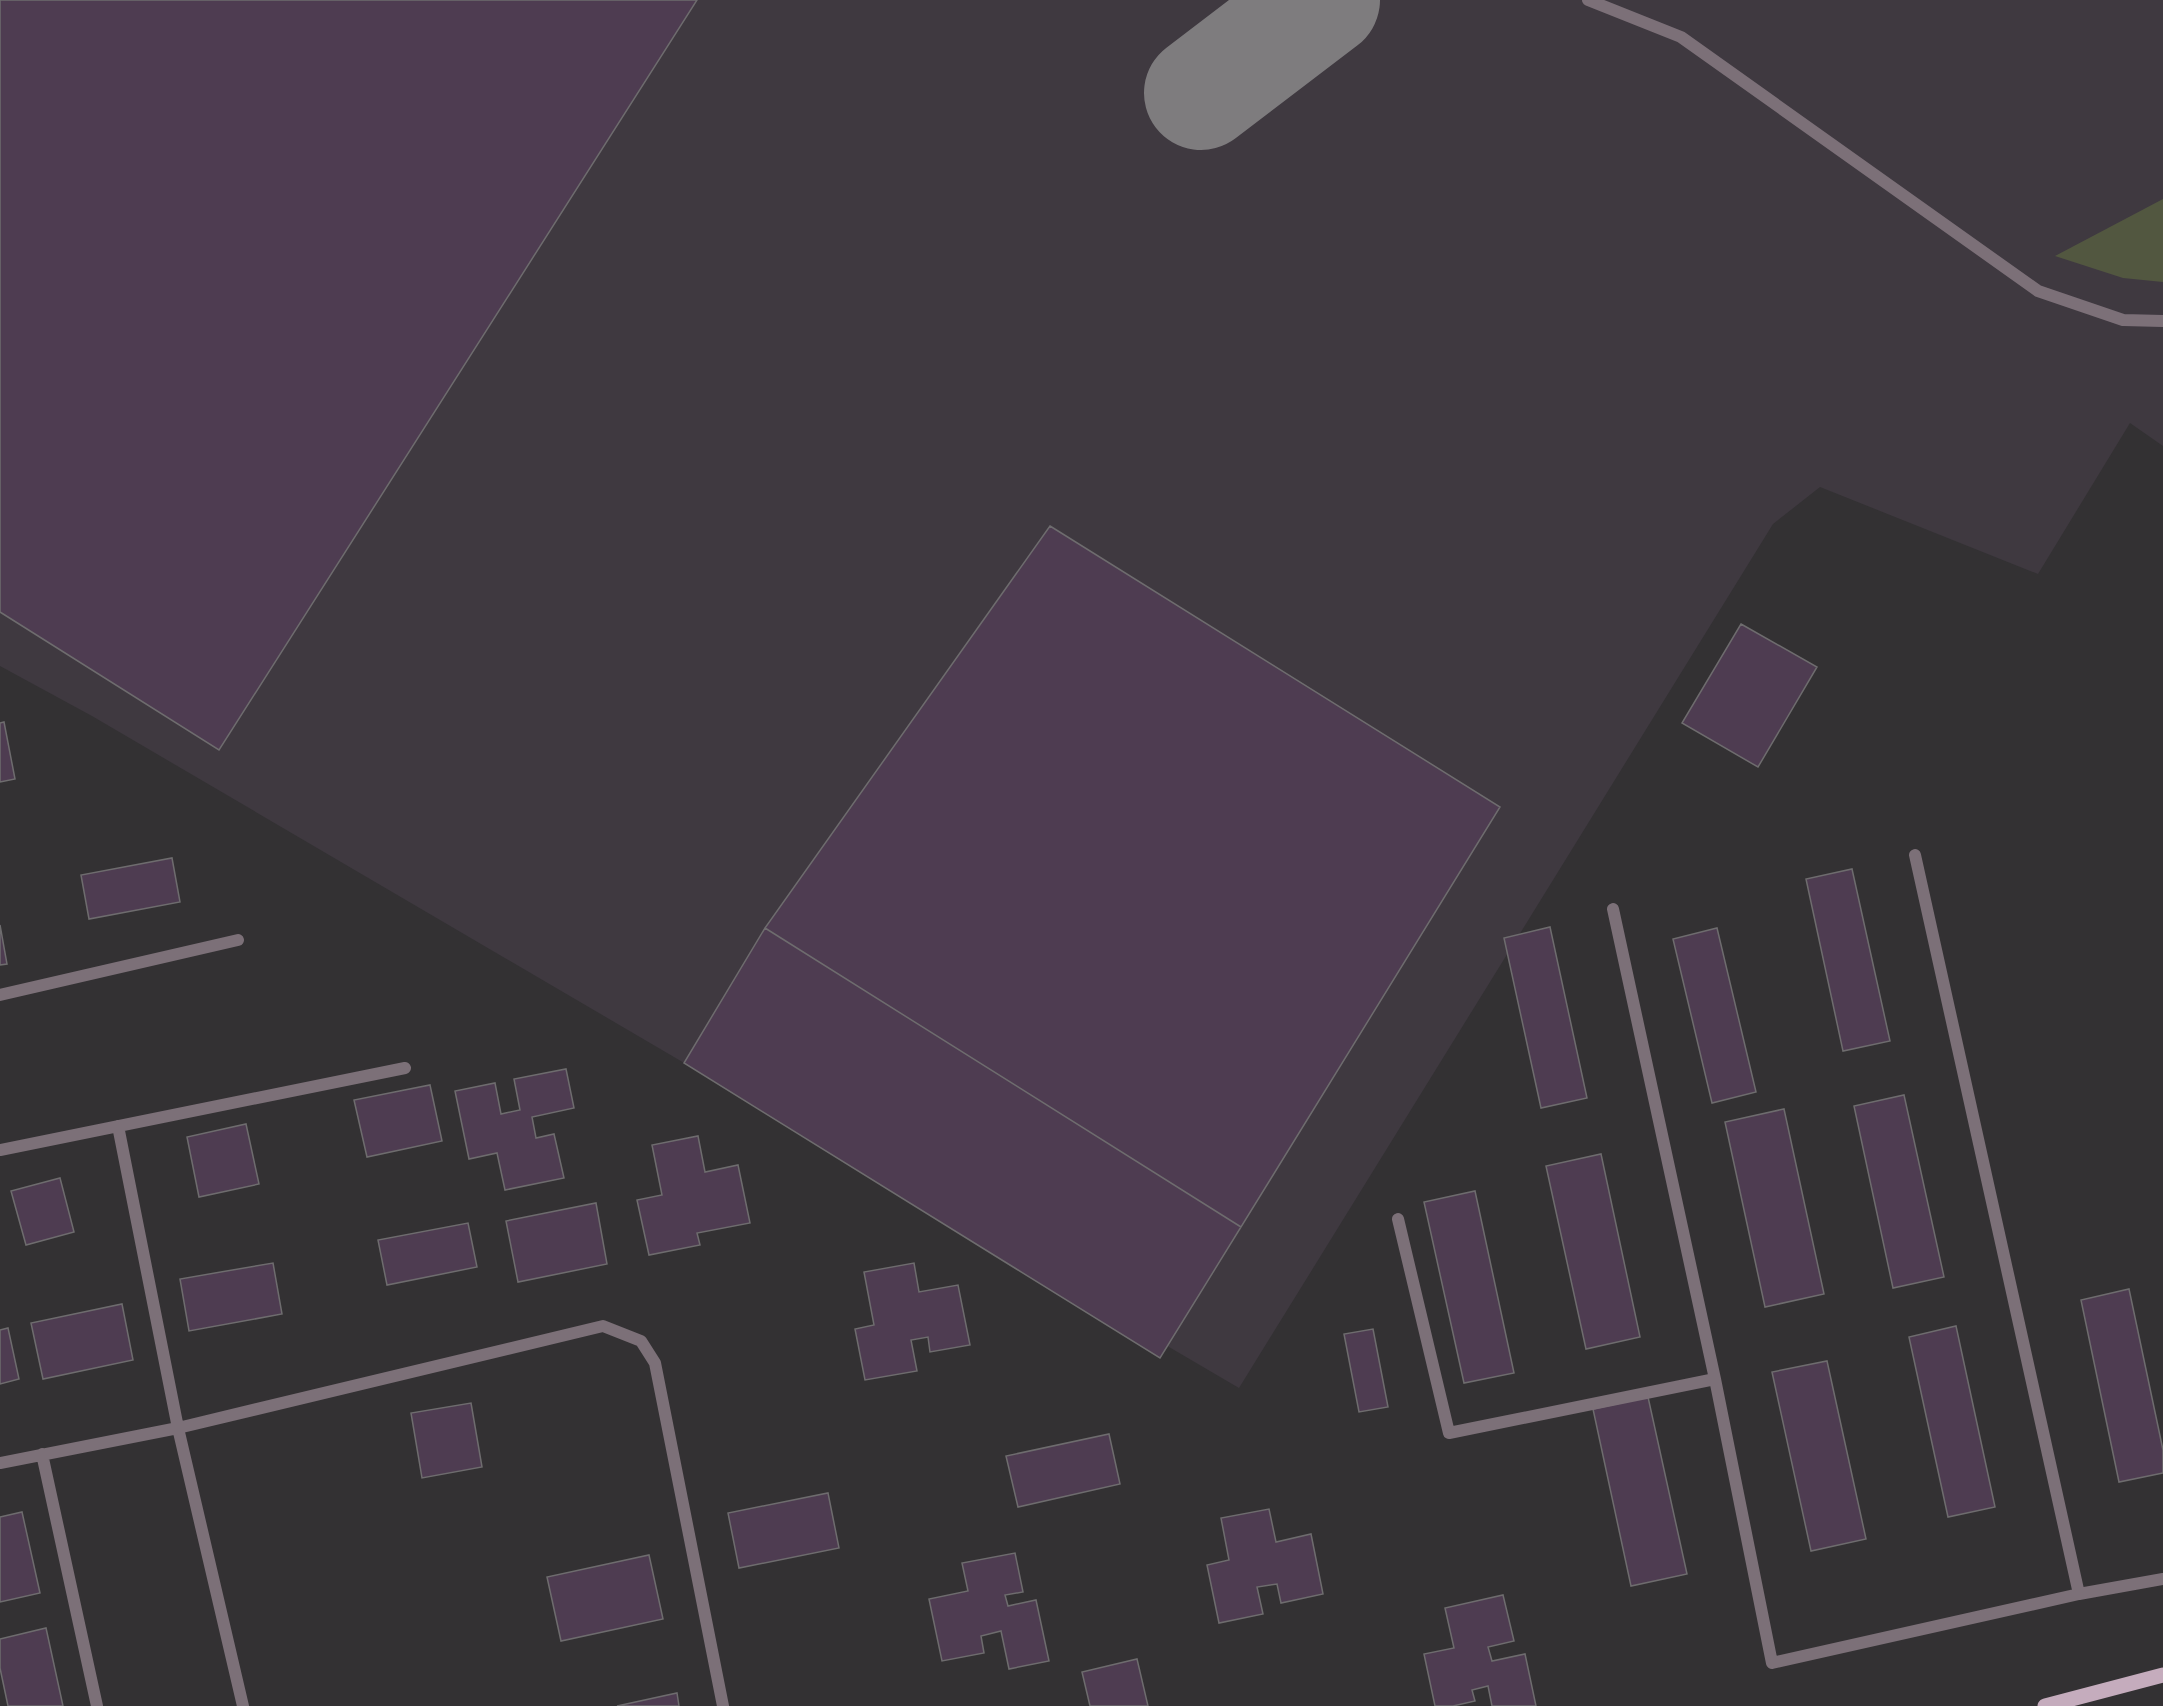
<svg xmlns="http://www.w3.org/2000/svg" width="2163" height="1706" font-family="'PT Sans Narrow',sans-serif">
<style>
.built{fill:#3f3940}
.green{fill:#525740}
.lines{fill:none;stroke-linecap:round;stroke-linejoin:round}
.taxiway{stroke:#7e7c7e;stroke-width:114}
.building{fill:#4e3c51;stroke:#6e6c6e;stroke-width:1.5}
.lane{stroke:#7c7078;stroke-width:12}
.street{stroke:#7c7078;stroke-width:12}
.primary{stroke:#c5acbd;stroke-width:15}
</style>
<rect width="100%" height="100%" fill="#333133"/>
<!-- built -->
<path class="built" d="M0,0H2163V446L2130,423L2038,574L1820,487L1773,524L1239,1388L92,716L0,666Z"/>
<!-- green -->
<path class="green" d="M2163,199V282L2123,278L2055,256Z"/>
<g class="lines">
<!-- taxiway -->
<path class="taxiway" d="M1201,93L1323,0"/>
</g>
<!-- building -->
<path class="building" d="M0,0H697L219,750L0,612Z
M1050,526L1500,807L1241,1227L765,928Z
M1741,624L1817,667L1758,767L1682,723Z
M4,722L15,779L0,782V723Z
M172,858L180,902L89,919L81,875Z
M1852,869L1890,1041L1843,1051L1806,879Z
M0,925L7,964L0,965Z
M1550,927L1587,1098L1541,1108L1504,938Z
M765,928L1241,1227L1160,1358L684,1063Z
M1717,928L1756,1092L1712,1103L1673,939Z
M566,1069L574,1108L532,1117L536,1138L554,1134L564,1178L505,1190L497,1153L469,1159L455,1091L495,1083L501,1114L520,1110L514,1079Z
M430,1085L442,1141L367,1157L354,1100Z
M1904,1095L1944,1277L1893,1288L1854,1106Z
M1784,1109L1824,1294L1765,1307L1725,1122Z
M246,1124L259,1184L199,1197L187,1137Z
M698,1136L705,1172L738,1165L750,1223L697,1233L700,1245L649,1255L637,1200L662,1195L652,1145Z
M1601,1154L1640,1337L1586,1349L1546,1166Z
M60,1178L74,1232L26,1245L11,1191Z
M1475,1191L1514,1373L1464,1383L1424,1202Z
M596,1203L607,1264L518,1282L506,1221Z
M468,1223L477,1267L387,1285L378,1240Z
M273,1263L282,1314L189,1331L180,1279Z
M914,1263L919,1292L958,1285L970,1345L930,1352L928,1337L911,1340L917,1371L865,1380L855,1329L874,1325L864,1272Z
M2129,1289L2163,1450V1473L2119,1482L2081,1300Z
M122,1304L133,1360L43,1379L31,1323Z
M1956,1326L1995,1507L1948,1517L1909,1337Z
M8,1328L19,1379L0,1384V1330Z
M1373,1329L1388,1407L1359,1412L1344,1334Z
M1827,1361L1866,1539L1811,1551L1772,1372Z
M1648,1397L1687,1574L1631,1586L1593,1409Z
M471,1403L482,1467L422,1478L411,1413Z
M1109,1434L1120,1484L1018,1507L1006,1456Z
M828,1493L839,1548L739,1568L728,1513Z
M1269,1509L1276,1542L1311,1534L1323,1594L1281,1603L1277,1584L1257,1587L1263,1614L1219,1623L1207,1565L1229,1560L1221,1518Z
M22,1512L40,1593L0,1602V1517Z
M1015,1553L1023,1592L1005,1595L1008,1606L1036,1600L1049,1661L1009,1669L1001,1631L981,1636L984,1653L942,1661L929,1599L968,1591L962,1563Z
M649,1555L663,1619L561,1641L547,1577Z
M1503,1595L1514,1641L1488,1647L1492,1661L1525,1654L1536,1706H1492L1488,1686L1472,1690L1475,1701L1453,1706H1435L1424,1654L1454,1648L1445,1608Z
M46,1628L63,1706H8L0,1668V1639Z
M1137,1659L1148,1706H1090L1082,1672Z
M677,1693L679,1706H617Z"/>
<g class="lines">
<!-- lane -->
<path class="lane" d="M1588,0L1681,37L2038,291L2123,320L2163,321"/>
<!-- street -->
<path class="street" d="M1915,855L2079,1594
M1613,909L1715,1379L1772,1663L2079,1594L2163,1579
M0,995L238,940
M118,1126L178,1428L243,1706
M0,1150L405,1068
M1398,1219L1449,1433L1715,1379
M42,1454L97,1706
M0,1463L178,1428L603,1326L641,1341L655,1363L723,1706"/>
<!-- primary -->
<path class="primary" d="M2045,1706L2163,1675"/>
</g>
</svg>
